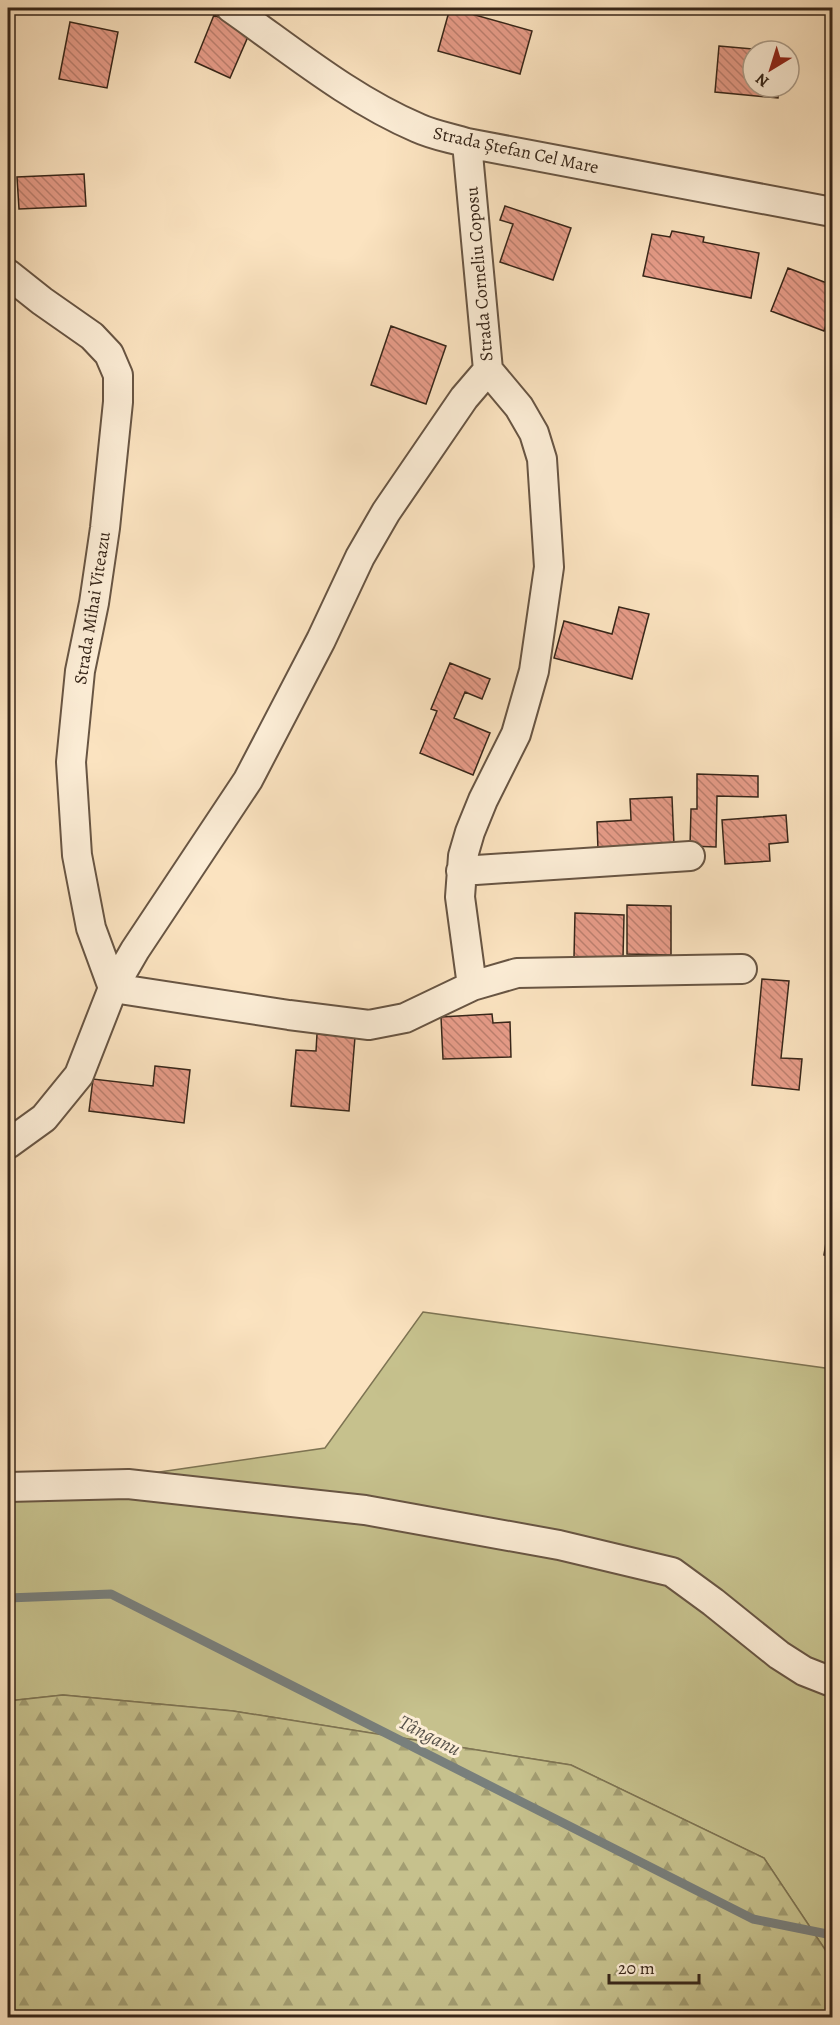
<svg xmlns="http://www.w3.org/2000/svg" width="840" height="2025" font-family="Alegreya,serif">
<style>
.grass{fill:#c6c18d;stroke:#7e7453;stroke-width:1.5}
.forest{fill:url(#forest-firs);stroke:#7e7453;stroke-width:1.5}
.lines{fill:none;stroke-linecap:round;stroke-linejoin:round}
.stream{stroke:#787f7c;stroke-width:9}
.building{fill:url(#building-back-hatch);stroke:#372619;stroke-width:1.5}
.street-casing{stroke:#685543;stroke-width:32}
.street{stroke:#fcedd6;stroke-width:28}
.labels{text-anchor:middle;stroke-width:6;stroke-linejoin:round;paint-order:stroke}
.street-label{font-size:18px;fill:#372619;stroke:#fcedd6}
.water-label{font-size:20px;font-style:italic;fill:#58534b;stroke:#fcedd6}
</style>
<defs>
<pattern id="forest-firs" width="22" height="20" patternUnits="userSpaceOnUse" patternTransform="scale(1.5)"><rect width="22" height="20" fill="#c6c18d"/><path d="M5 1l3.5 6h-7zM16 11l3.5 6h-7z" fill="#a29d72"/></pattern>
<pattern id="building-back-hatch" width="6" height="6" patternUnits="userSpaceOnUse" patternTransform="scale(1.5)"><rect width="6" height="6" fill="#e79c89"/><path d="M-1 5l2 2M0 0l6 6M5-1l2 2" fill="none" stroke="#bc7f6f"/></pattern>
</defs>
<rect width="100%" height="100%" fill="#fbe3c0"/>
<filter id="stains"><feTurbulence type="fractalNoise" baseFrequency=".00333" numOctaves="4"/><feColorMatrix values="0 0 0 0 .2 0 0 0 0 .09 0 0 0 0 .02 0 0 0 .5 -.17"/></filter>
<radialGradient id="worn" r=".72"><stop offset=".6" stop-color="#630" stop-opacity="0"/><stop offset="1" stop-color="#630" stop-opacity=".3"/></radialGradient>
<!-- grass -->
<path class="grass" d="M423,1312L832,1369V1960L764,1858L571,1765L233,1711L63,1695L8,1701V1494L325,1448Z"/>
<!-- forest -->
<path class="forest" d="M63,1695L233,1711L571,1765L764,1858L832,1960V2017H8V1701Z"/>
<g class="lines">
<!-- stream -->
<path class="stream" d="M8,1598L111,1594L753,1919L832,1935"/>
</g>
<!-- building -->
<path class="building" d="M450,8L532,31L520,74L438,51Z
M214,15L250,32L230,78L195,62Z
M70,22L118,32L107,88L59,79Z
M719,46L776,51H753V87H779L778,98L715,92Z
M84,174L86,206L19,209L17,177Z
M505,206L571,228L553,280L500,262L513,224L500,220Z
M672,231L704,237L703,242L759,253L751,298L643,276L652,234L670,237Z
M788,268L832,285V308L824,331L771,311Z
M391,326L446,346L426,404L371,385Z
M619,607L649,614L632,679L554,658L564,621L612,634Z
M450,663L490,679L482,699L465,692L454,718L490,733L473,775L420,753L437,711L431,709Z
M697,774L758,776V797L717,796L716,847L690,846L691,809H697Z
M672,797L674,845L598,850L597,822L631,820L630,799Z
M786,815L788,842L769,844L770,861L725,864L722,820Z
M627,905L671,906V955L627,954Z
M575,913L624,915L623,958L574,957Z
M762,979L789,981L781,1058L802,1059L799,1090L752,1085Z
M492,1014L493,1023L510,1022L511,1057L443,1059L441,1017Z
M317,1034L355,1037L349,1111L291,1106L296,1050L316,1051Z
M155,1066L190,1070L184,1123L89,1111L93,1079L153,1086Z
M829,1224H832V1257L824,1255Z"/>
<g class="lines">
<defs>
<path id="street" d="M231,8C291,50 350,99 418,128C433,135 451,138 467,143L832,212
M467,143L488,370L519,407L534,433L542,459L549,567L534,671L516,734L483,800L470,832L463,856L460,897L472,986
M8,274L42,301L92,336L109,354L118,375V402L105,528L94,603L80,671L71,762L77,855L91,928L113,988L289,1015L369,1025L405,1018L472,986L517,973L742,969
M461,871L690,856
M8,1144L44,1118L79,1075L113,988L135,950L248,780L321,640L360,557L386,512L464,398L488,370
M8,1487L128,1484L365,1510L559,1545L672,1572L713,1602L779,1655L804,1671L832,1682"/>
</defs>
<!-- street casing -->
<use href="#street" class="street-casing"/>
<!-- street -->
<use href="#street" class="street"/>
</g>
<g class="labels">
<!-- street labels -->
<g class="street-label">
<text transform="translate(516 150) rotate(12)" y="6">Strada Ștefan Cel Mare</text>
<text transform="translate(479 274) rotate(-95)" y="6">Strada Corneliu Coposu</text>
<text transform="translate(92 608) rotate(-81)" y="6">Strada Mihai Viteazu</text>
</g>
<!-- water labels -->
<g class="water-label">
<text transform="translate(430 1735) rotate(27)" y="7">Tânganu</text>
</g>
</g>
<!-- margin -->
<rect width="840" height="2025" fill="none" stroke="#fbe3c0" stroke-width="30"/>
<rect x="9" y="9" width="822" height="2007" fill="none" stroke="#372619" stroke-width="3"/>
<rect x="15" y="15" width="810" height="1995" fill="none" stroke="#372619" stroke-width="1.5"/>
<!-- north arrow -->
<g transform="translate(771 69) rotate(218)"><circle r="28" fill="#fcedd6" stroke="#ad9d8a" stroke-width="1.5"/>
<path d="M0-4.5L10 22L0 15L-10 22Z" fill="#8f2418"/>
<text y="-9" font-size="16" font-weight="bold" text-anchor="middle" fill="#372619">N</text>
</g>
<!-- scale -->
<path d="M609 1974v9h90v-9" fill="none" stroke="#372619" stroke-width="3"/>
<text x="618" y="1974" font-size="18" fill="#372619" stroke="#fcedd6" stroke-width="4.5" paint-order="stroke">20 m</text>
<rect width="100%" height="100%" filter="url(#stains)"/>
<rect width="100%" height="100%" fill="url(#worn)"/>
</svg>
